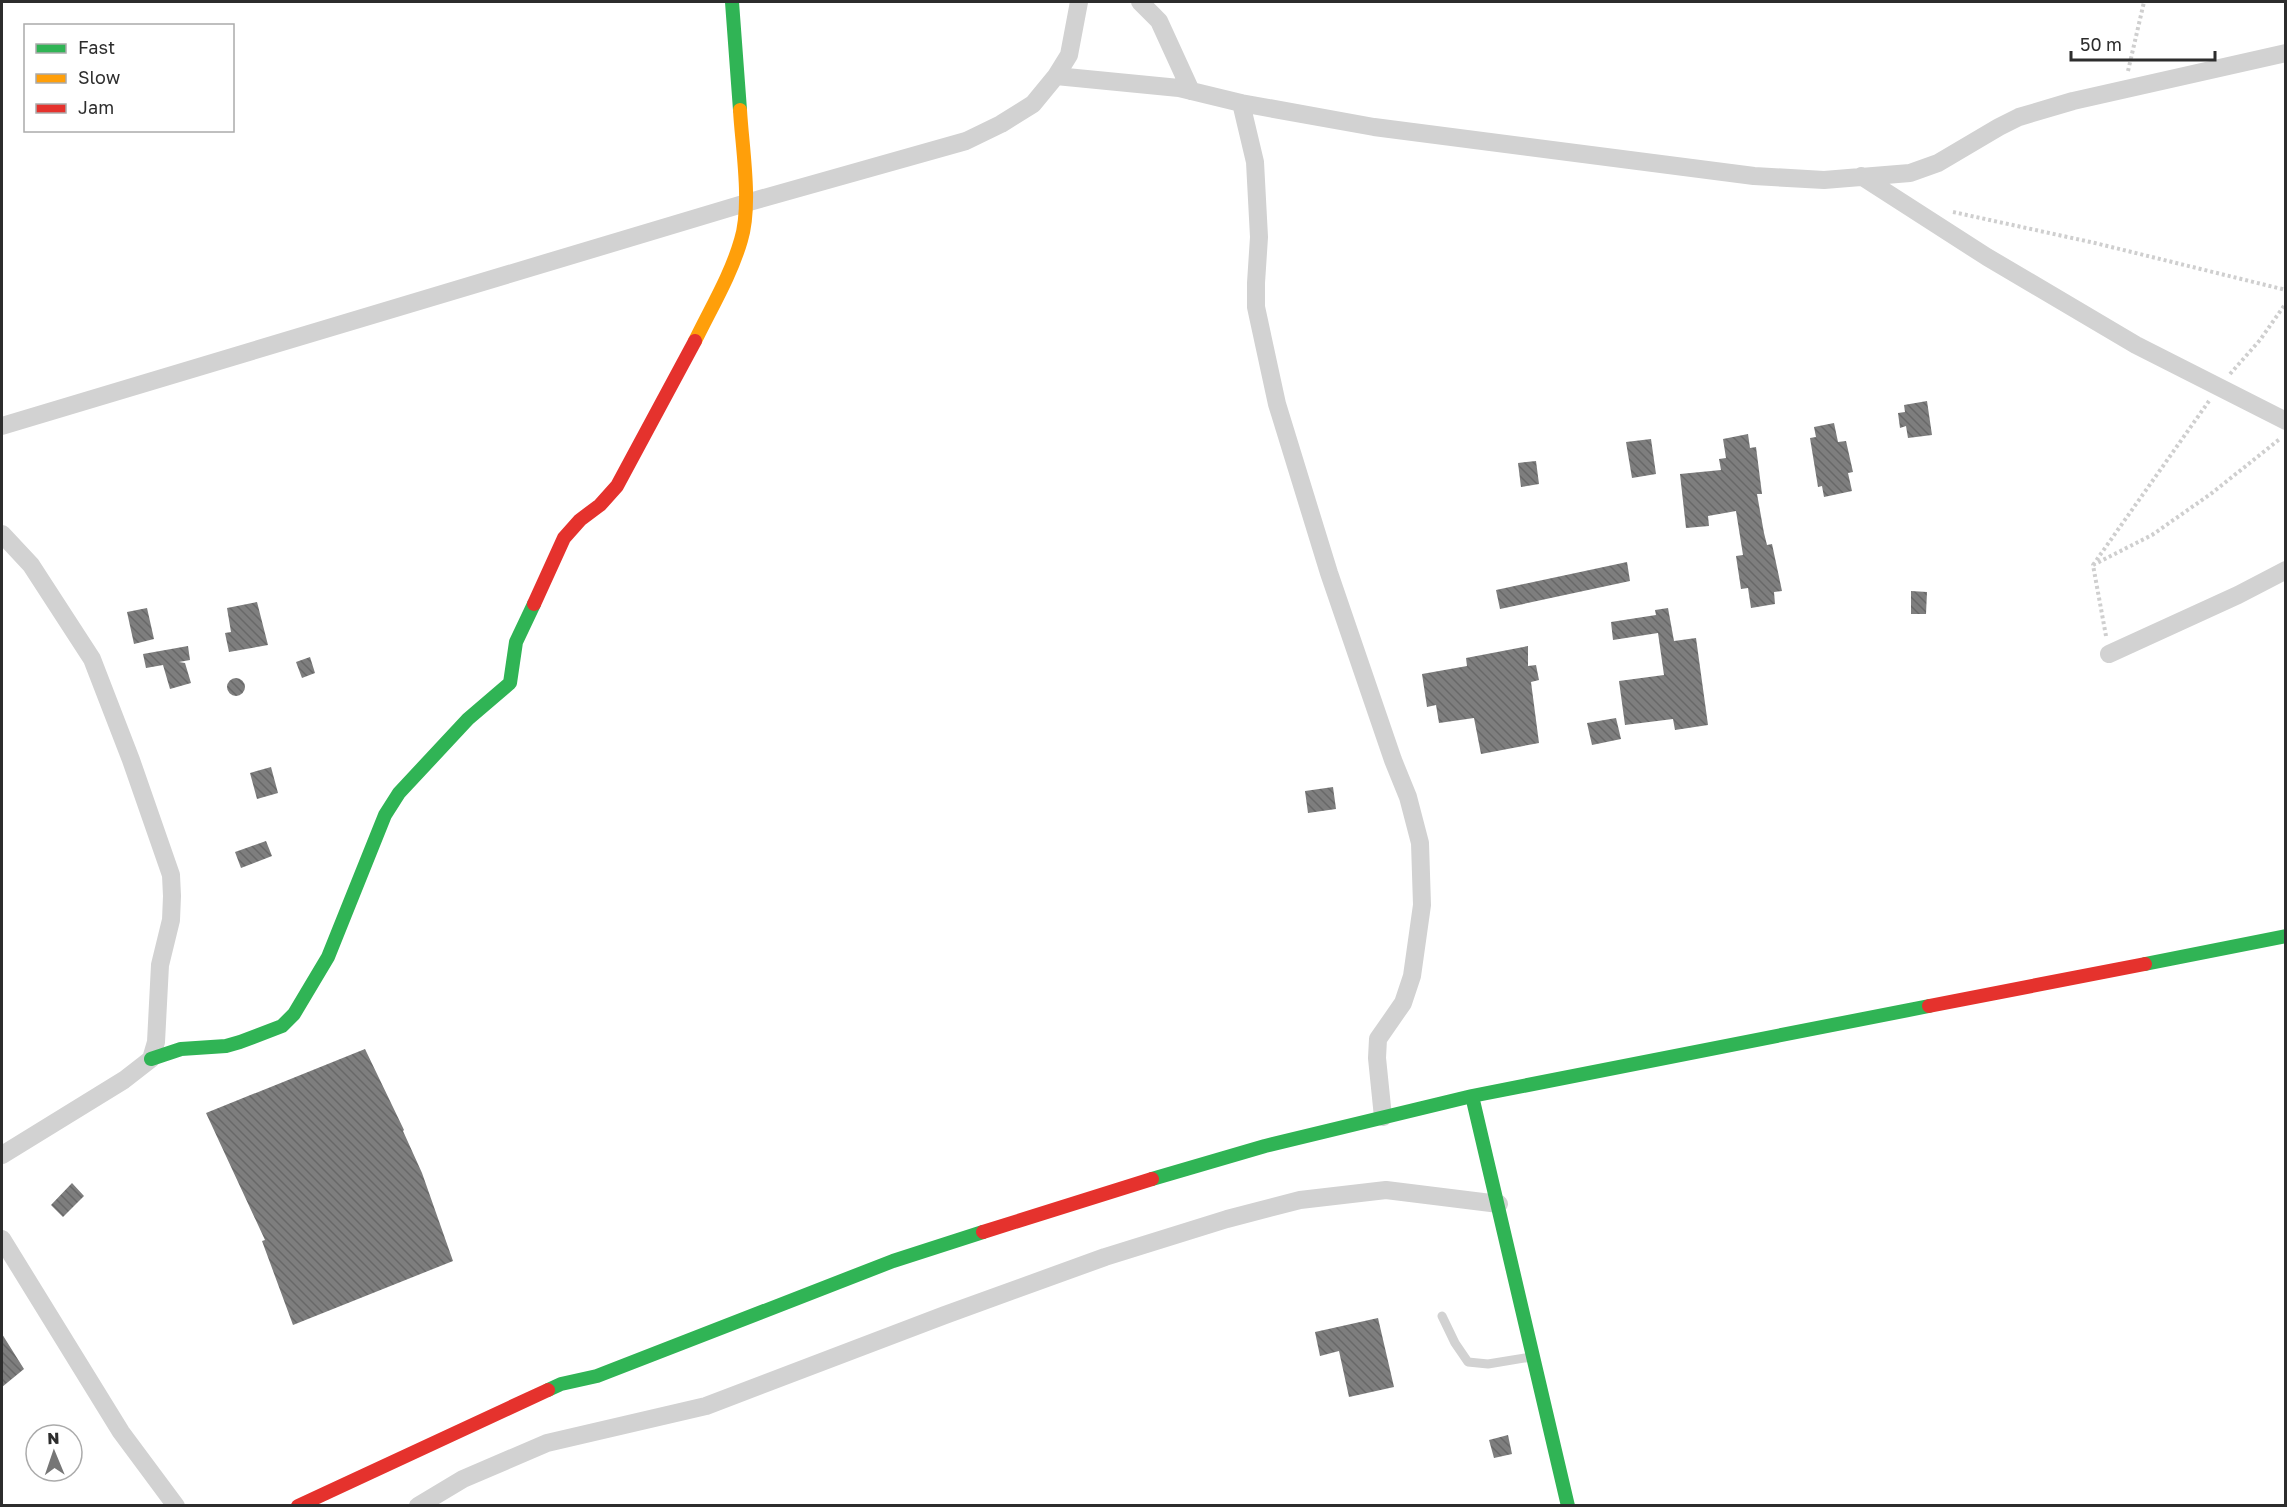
<svg xmlns="http://www.w3.org/2000/svg" width="2287" height="1507" font-family="'Golos Text',sans-serif">
<style>
.building{fill:url(#building-back-hatch)}
.lines{fill:none;stroke-linecap:round;stroke-linejoin:round}
.path{stroke:#cfcfcf;stroke-width:4;stroke-dasharray:3 3;stroke-linecap:butt}
.lane{stroke:#d2d2d2;stroke-width:9}
.street{stroke:#d2d2d2;stroke-width:18}
.fast{stroke:#30b455;stroke-width:14}
.slow{stroke:#ff9f0a;stroke-width:14}
.jam{stroke:#e5322d;stroke-width:14}
</style>
<defs>
<pattern id="building-back-hatch" width="6" height="6" patternUnits="userSpaceOnUse" patternTransform="scale(1.5)"><rect width="6" height="6" fill="#7e7e7e"/><path d="M-1 5l2 2M0 0l6 6M5-1l2 2" fill="none" stroke="#686868"/></pattern>
</defs>
<rect width="100%" height="100%" fill="#fff"/>
<!-- building -->
<path class="building" d="M1927,401L1932,435L1908,438L1906,426L1900,428L1898,413L1905,412L1904,405Z
M1834,423L1838,442L1846,441L1853,472L1848,473L1852,491L1824,497L1822,486L1818,487L1810,438L1816,437L1814,427Z
M1748,434L1750,448L1756,447L1762,494H1757L1764,533L1767,545L1772,544L1782,591L1774,592L1775,604L1751,608L1748,588L1741,589L1736,556L1743,555L1736,511L1708,516L1709,526L1686,528L1680,474L1721,470L1719,459L1726,458L1723,439Z
M1651,439L1656,474L1632,478L1626,442Z
M1536,461L1539,484L1521,487L1518,463Z
M1627,562L1630,581L1500,609L1496,590Z
M1911,591L1927,592L1926,614H1911Z
M257,602L268,645L229,652L225,633L231,632L227,608Z
M147,608L154,639L134,644L127,612Z
M1668,608L1674,641L1696,638L1708,725L1675,730L1673,719L1625,725L1619,681L1664,675L1658,633L1613,640L1611,622L1656,615L1655,610Z
M188,646L190,660L179,662L185,663L191,683L170,689L163,665L146,668L143,654Z
M1528,646V666L1536,665L1539,680L1531,682L1539,743L1481,754L1474,718L1439,723L1436,705L1427,707L1422,674L1467,666L1466,658Z
M310,657L315,673L302,678L296,662Z
M227 687a9 9 0 1 1 18 0a9 9 0 1 1-18 0Z
M1616,718L1621,739L1592,745L1587,723Z
M271,767L278,793L257,799L250,773Z
M1333,787L1336,809L1308,813L1305,791Z
M266,841L272,856L241,868L235,852Z
M365,1049L404,1130L403,1131L422,1173L453,1261L293,1325L262,1241L265,1240L206,1113Z
M72,1183L84,1196L63,1217L51,1205Z
M1378,1318L1394,1387L1349,1397L1339,1351L1320,1356L1315,1332Z
M2,1334L24,1369L2,1387Z
M1508,1435L1512,1454L1494,1458L1489,1440Z"/>
<g class="lines">
<!-- path -->
<path class="path" d="M2128,71L2144,2
M1953,212L2095,243L2286,290
M2230,374L2260,340L2286,303
M2093,565L2209,401
M2106,636L2093,565L2152,535L2212,493L2281,438"/>
<!-- lane -->
<path class="lane" d="M1442,1316L1455,1343L1468,1362L1488,1364L1531,1357"/>
<!-- street -->
<path class="street" d="M1140,2L1159,21L1191,91
M1056,76L1179,88L1241,103L1374,127L1754,176L1824,180L1910,173L1938,163L1999,127L2019,117L2073,101L2286,53
M1241,103L1255,162L1259,237L1256,283V307L1277,404L1329,573L1393,760L1408,797L1420,843L1422,905L1412,976L1403,1003L1378,1039L1377,1058L1383,1117
M1861,176L1987,257L2136,345L2286,421
M2,426L746,203L966,141L1001,124L1033,104L1056,76L1069,55L1079,2
M2,534L31,565L92,659L131,760L171,875L172,896L171,920L160,965L156,1042L151,1059L124,1080L2,1155
M2109,654L2238,595L2286,570
M2,1239L121,1432L176,1506
M418,1506L463,1479L547,1443L706,1406L945,1315L1105,1257L1227,1219L1300,1200L1386,1190L1499,1204"/>
<!-- fast -->
<path class="fast" d="M732,2L740,110
M2145,964L2286,936
M151,1059L181,1049L226,1046L240,1042L282,1026L294,1014L328,957L385,815L399,793L468,719L510,683L516,642L534,604
M1472,1096L1568,1506
M1152,1179L1265,1146L1472,1096L1929,1006
M548,1390L561,1384L597,1376L893,1261L983,1232"/>
<!-- slow -->
<path class="slow" d="M695,341C711,308 731,275 741,240C752,204 742,147 740,110"/>
<!-- jam -->
<path class="jam" d="M534,604L564,538L580,520L600,505L617,486L695,341
M1929,1006L2145,964
M983,1232L1152,1179
M298,1506L548,1390"/>
</g>
<!-- border -->
<rect width="2287" height="1507" fill="none" stroke="#2d2d2d" stroke-width="6"/>
<!-- legend -->
<rect x="24" y="24" width="210" height="108" fill="#ffffff" stroke="#ababab" stroke-width="1.5"/>
<rect x="36" y="44" width="30" height="9" fill="#30b455" stroke="#ababab" stroke-width="1.5"/>
<text x="78" y="54" font-size="18" fill="#2d2d2d">Fast</text>
<rect x="36" y="74" width="30" height="9" fill="#ff9f0a" stroke="#ababab" stroke-width="1.5"/>
<text x="78" y="84" font-size="18" fill="#2d2d2d">Slow</text>
<rect x="36" y="104" width="30" height="9" fill="#e5322d" stroke="#ababab" stroke-width="1.5"/>
<text x="78" y="114" font-size="18" fill="#2d2d2d">Jam</text>
<!-- north arrow -->
<g transform="translate(54 1453) rotate(358)"><circle r="28" fill="#ffffff" stroke="#ababab" stroke-width="1.5"/>
<path d="M0-4.5L10 22L0 15L-10 22Z" fill="#767676"/>
<text y="-9" font-size="16" font-weight="bold" text-anchor="middle" fill="#2d2d2d">N</text>
</g>
<!-- scale -->
<path d="M2071 51v9h144v-9" fill="none" stroke="#2d2d2d" stroke-width="3"/>
<text x="2080" y="51" font-size="18" fill="#2d2d2d" stroke="#ffffff" stroke-width="4.5" paint-order="stroke">50 m</text>
</svg>
